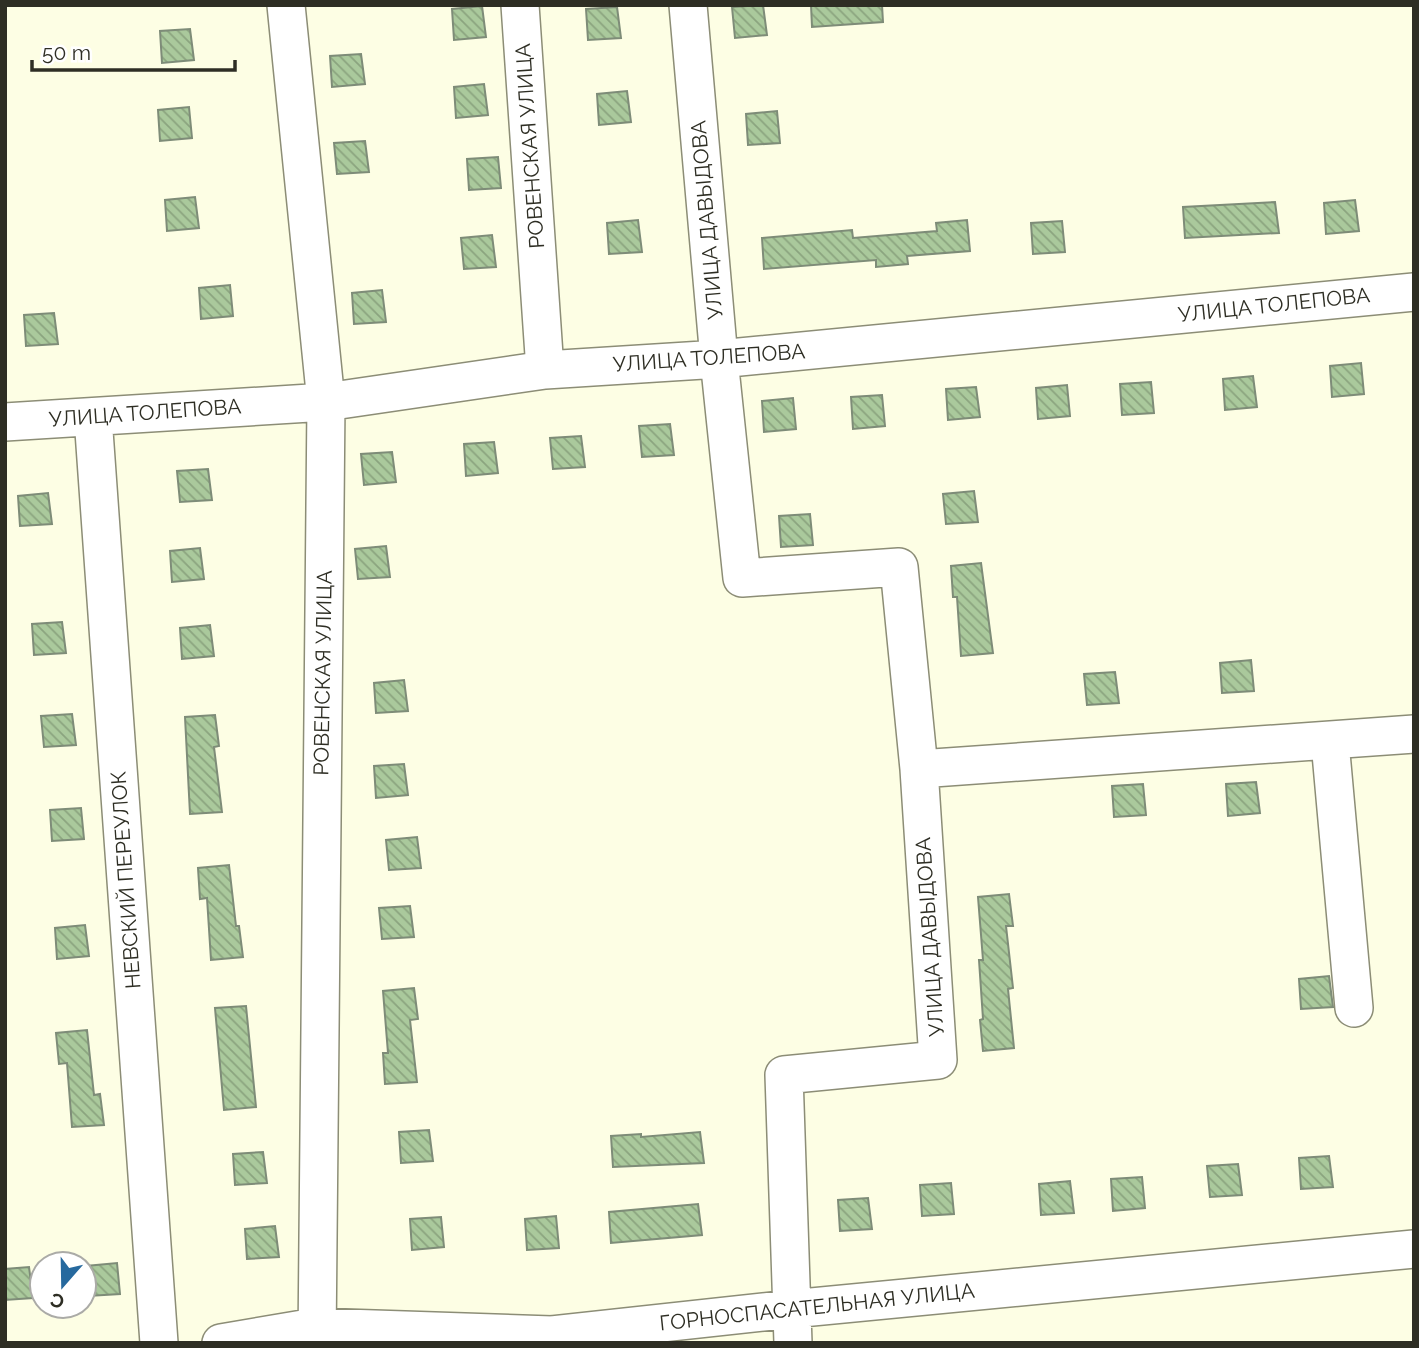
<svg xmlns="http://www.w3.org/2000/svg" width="1419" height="1348" font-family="Raleway,sans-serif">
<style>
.building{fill:url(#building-back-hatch);stroke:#7e8c78;stroke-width:2}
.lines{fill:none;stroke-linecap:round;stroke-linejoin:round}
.minor-casing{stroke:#8c8d76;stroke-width:40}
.minor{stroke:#fff;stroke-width:37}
.labels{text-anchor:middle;stroke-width:6;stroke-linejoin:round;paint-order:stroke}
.street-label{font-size:21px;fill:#2e2e24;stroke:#fff}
</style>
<defs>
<pattern id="building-back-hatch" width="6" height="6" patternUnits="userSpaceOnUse" patternTransform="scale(1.75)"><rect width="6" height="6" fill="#aac99c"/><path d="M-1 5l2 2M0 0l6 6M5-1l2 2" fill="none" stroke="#8ba47f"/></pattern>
</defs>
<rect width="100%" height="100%" fill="#fdfee4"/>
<!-- building -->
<path class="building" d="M763,5L767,35L735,38L732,7Z
M811,5H882L883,22L812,27Z
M482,6L486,37L454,40L452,9Z
M617,7L621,38L588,40L586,9Z
M190,29L194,60L162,63L160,31Z
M361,54L365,84L332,87L330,56Z
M484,84L488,115L456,118L454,87Z
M627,91L631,122L599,125L597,94Z
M189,107L192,138L160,141L158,110Z
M777,111L780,143L748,145L746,114Z
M365,141L369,172L337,174L334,143Z
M498,157L501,188L469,190L467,159Z
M195,197L199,228L167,231L165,200Z
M1355,200L1359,231L1326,234L1324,203Z
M1275,202L1279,233L1185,238L1183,207Z
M638,220L642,252L609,254L607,223Z
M967,220L970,251L907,256L908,264L876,267V260L764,269L762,238L852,230L853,238L937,231L936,223Z
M1062,221L1065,252L1033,254L1031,223Z
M492,235L496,267L464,269L461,238Z
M230,285L233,316L201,319L199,288Z
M382,290L386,322L354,324L352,293Z
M54,313L58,344L26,346L24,315Z
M1361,363L1364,394L1332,397L1330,366Z
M1253,376L1257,407L1225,410L1223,379Z
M1151,382L1154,413L1122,415L1120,384Z
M1067,385L1070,416L1038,419L1036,388Z
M976,387L980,417L948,420L946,389Z
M882,395L885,426L853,429L851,397Z
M793,398L796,429L764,432L762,401Z
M670,424L674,455L642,457L639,426Z
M581,436L585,467L553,469L550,438Z
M494,442L498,473L466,476L464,444Z
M392,452L396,482L364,485L361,454Z
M208,469L212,500L180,502L177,471Z
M974,491L978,522L946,524L943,494Z
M48,493L52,524L20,526L18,496Z
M810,514L813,545L781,547L779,516Z
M386,546L390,577L358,579L355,549Z
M200,548L204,579L172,582L170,551Z
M981,563L993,653L961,656L957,597H953L951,566Z
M62,622L66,653L34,655L32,624Z
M210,625L214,656L182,659L180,628Z
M1251,660L1254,691L1222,693L1220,663Z
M1115,672L1119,703L1087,705L1084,674Z
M404,680L408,711L376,713L374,683Z
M72,714L76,745L44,747L41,716Z
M215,715L219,746L214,747L222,812L190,814L185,717Z
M404,764L408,795L376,798L374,766Z
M1256,782L1260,813L1228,816L1226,784Z
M1143,784L1146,815L1114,817L1112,786Z
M81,808L84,839L52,841L50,810Z
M417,837L421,868L389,870L386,840Z
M229,865L236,926H239L243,957L211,960L207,898L200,899L198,868Z
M1009,894L1013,926H1006L1013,988L1008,989L1014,1048L983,1051L980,1020L983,1019L979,960H983L978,897Z
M410,906L414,937L382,939L379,908Z
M85,925L89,956L57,959L55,928Z
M1329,976L1333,1007L1301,1009L1299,979Z
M414,988L418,1019L410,1020L417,1082L385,1084L383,1053H388L383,991Z
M246,1006L256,1107L224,1110L215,1008Z
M87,1030L94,1095L100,1094L104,1125L72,1127L67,1063L59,1064L56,1033Z
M429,1130L433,1161L401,1163L399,1132Z
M700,1132L704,1163L613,1167L611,1136L641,1134V1137Z
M263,1152L267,1183L235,1185L233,1154Z
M1329,1156L1333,1187L1301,1189L1299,1158Z
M1238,1164L1242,1195L1210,1197L1207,1166Z
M1142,1177L1145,1208L1113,1211L1111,1179Z
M1070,1181L1074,1213L1041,1215L1039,1184Z
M951,1183L954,1214L922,1216L920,1185Z
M868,1198L872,1229L840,1231L838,1200Z
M698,1204L702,1235L611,1243L609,1212Z
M556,1216L559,1248L527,1250L525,1219Z
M441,1217L444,1247L412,1250L410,1219Z
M275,1226L279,1257L247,1259L245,1229Z
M117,1263L120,1294L88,1296L86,1266Z
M29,1267L33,1298L5,1300V1269Z"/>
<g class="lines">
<defs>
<path id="minor" d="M286,5L326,402L317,1343
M520,5L545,370
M688,5L719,359L742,578L899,567L919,769L938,1060L784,1075L793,1343
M93,417L159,1343
M5,422L326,402L545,370L719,359L1414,292
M1330,742L1354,1008
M919,769L1414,734
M221,1343L315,1327L552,1335L791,1309L1414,1249"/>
</defs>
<!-- minor casing -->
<use href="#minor" class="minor-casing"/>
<!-- minor -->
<use href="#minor" class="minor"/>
</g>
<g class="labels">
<!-- street labels -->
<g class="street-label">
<text transform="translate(530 146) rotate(-94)" y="7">РОВЕНСКАЯ УЛИЦА</text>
<text transform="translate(707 220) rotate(-95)" y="7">УЛИЦА ДАВЫДОВА</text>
<text transform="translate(1274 305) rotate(-6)" y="7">УЛИЦА ТОЛЕПОВА</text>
<text transform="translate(709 358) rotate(-4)" y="7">УЛИЦА ТОЛЕПОВА</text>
<text transform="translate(145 413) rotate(-4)" y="7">УЛИЦА ТОЛЕПОВА</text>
<text transform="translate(323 673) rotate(-89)" y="7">РОВЕНСКАЯ УЛИЦА</text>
<text transform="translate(126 880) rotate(-94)" y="7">НЕВСКИЙ ПЕРЕУЛОК</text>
<text transform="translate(930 937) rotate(-94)" y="7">УЛИЦА ДАВЫДОВА</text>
<text transform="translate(817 1307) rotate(-6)" y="7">ГОРНОСПАСАТЕЛЬНАЯ УЛИЦА</text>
</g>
</g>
<!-- border -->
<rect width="1419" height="1348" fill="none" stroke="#2e2e24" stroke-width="14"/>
<!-- north arrow -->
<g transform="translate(63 1285) rotate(200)"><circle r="33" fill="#ffffff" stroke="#ababa7" stroke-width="2"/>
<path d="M0-5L12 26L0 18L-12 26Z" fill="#26699e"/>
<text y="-10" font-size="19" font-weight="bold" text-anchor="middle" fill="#2e2e24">С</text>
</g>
<!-- scale -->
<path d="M32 60v10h203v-10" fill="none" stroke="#2e2e24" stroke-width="3.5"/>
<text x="42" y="60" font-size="21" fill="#2e2e24" stroke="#ffffff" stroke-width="5" paint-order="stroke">50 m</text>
</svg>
